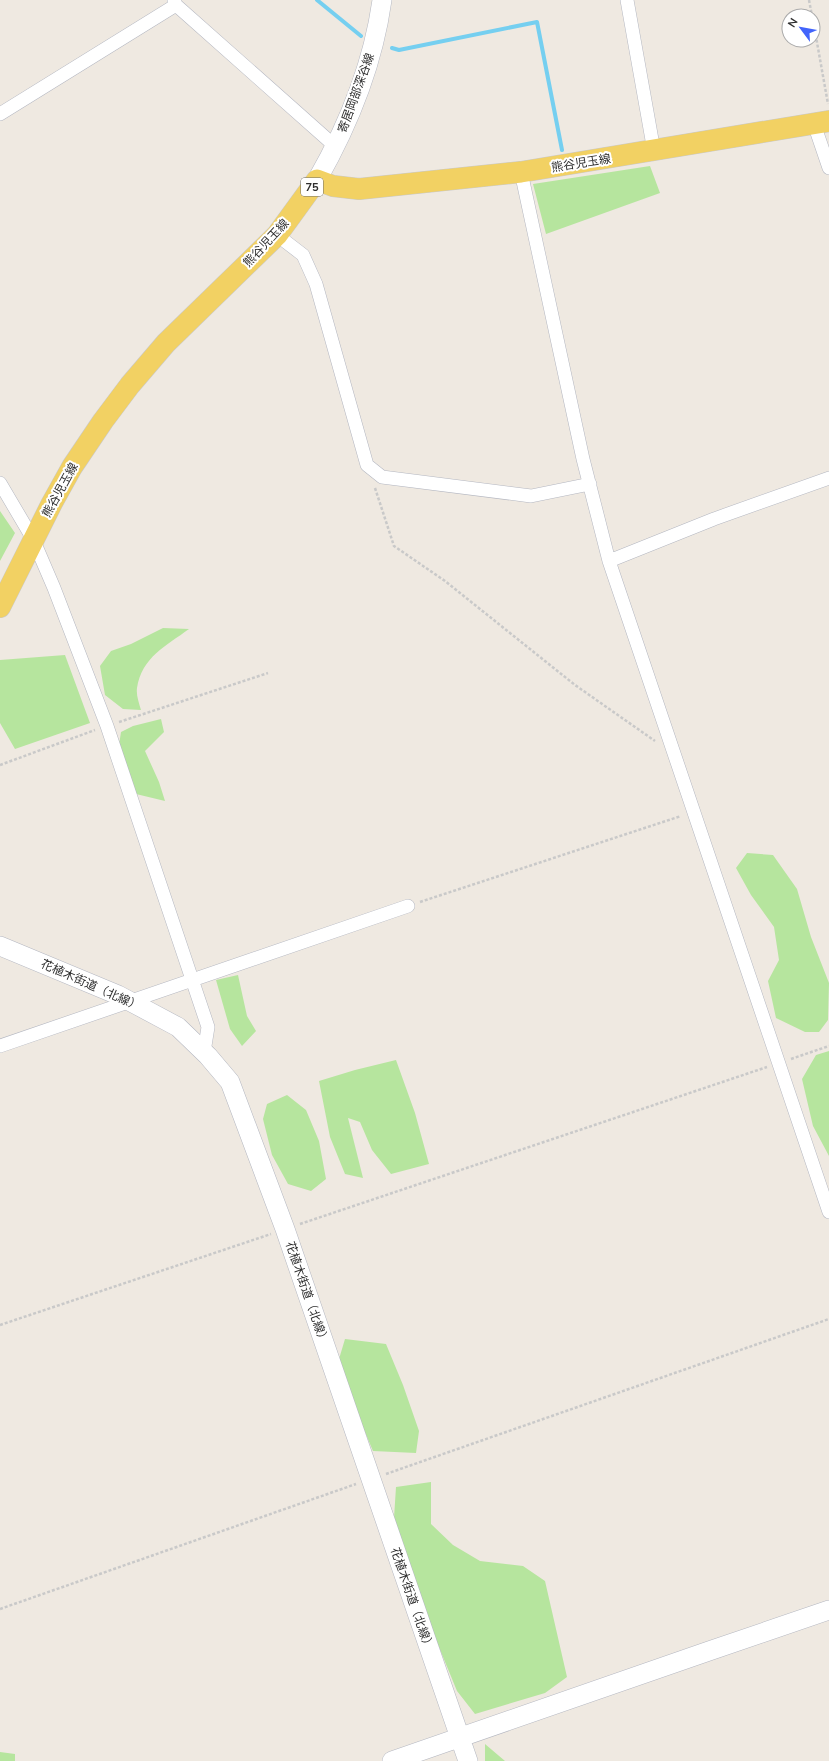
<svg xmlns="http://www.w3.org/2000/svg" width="829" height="1761" font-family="Mulish,'Noto Sans JP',sans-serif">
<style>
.green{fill:#b6e59e}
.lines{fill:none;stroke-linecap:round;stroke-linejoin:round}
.stream{stroke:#75cff0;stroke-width:4}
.street-casing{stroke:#b4b7c1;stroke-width:14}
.secondary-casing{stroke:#b4b7c1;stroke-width:20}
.primary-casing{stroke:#c9c9c9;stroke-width:22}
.path{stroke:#c9c9c9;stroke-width:2.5;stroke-dasharray:3 2;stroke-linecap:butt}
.street{stroke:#fff;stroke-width:13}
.secondary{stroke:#fff;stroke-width:19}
.primary{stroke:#f2d163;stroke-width:21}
.labels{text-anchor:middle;stroke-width:4;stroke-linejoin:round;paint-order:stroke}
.shield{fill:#fff;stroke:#6d6d6d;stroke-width:1}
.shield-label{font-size:11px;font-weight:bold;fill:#2e2e2e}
.street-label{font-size:12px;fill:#2e2e2e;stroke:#fff}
</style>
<rect width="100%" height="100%" fill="#efe9e1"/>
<!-- green -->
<path class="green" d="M650,166L660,193L546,234L533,184Z
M0,511L15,533L0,561Z
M163,628L189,629C166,646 142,657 137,688C136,695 139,703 141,710L123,709L105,695L100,666L111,651L131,644Z
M65,655L90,723L15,749L0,723V660Z
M161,719L164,732L145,751L159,782L165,801L136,794L119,745L121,732L133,726Z
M747,853L773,855L797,889L811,937L829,983L828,1020L819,1032H805L776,1018L768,981L779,960L774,927L751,895L736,868Z
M238,975L247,1016L256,1031L242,1046L230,1029L216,980Z
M829,1051V1156L813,1126L802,1079L816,1055Z
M396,1060L415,1113L429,1164L391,1174L372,1150L360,1122L348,1118L363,1178L345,1174L330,1137L319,1081L355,1070Z
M287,1095L306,1110L319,1141L326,1179L311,1191L288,1184L272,1155L263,1119L267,1104Z
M345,1339L386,1344L403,1385L419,1431L416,1453L373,1451L356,1411L339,1359Z
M431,1482V1524L453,1545L480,1561L523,1566L545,1581L567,1677L545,1693L475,1714L457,1691L425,1613L394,1518L396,1487Z
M485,1744L505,1761H485Z
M0,1752L15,1754V1761H0Z"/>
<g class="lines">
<!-- stream -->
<path class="stream" d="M317,0L361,36
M392,48L399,50L537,22L562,150"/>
<defs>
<path id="street" d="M174,0L176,5L336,147
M627,0L654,151
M0,114L176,5
M814,124L829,168
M521,172L583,459L609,561L829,1212
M277,235L303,255L316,284L367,465L382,477L531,496L590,484
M0,483L33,539L54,588L107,726L208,1027L204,1052
M609,561L714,519L829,478
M0,1046L408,906"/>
<path id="secondary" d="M317,180C349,124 373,65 382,0
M0,946L118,995L178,1027L208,1056L230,1082L285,1229L468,1761
M392,1761L709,1651L829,1610"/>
<path id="primary" d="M0,607L52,503L72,467L103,421L130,385L166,343L277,235L317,180L333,186L359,189L521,172L829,121"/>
</defs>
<!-- street casing -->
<use href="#street" class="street-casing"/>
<!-- secondary casing -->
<use href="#secondary" class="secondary-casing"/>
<!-- primary casing -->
<use href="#primary" class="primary-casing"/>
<!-- path -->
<path class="path" d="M809,0L812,16
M813,20L828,104
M375,488L394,546L445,581L575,685L655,741
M119,722L268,673
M0,765L95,730
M420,902L681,816
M791,1059L829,1046
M300,1224L767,1067
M0,1325L271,1234
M386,1474L829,1319
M0,1609L356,1484"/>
<!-- street -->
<use href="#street" class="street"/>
<!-- secondary -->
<use href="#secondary" class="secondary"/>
<!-- primary -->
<use href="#primary" class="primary"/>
</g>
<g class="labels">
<!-- shield labels -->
<rect class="shield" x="301" y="178" width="22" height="18" rx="3"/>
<g class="shield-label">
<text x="312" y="191">75</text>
</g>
<!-- street labels -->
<g class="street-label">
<text transform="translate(356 93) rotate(-70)" y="4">寄居岡部深谷線</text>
<text transform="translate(581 163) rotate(-9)" y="4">熊谷児玉線</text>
<text transform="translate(266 243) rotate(-47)" y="4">熊谷児玉線</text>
<text transform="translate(60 490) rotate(-61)" y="4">熊谷児玉線</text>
<text transform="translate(91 985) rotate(24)" y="4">花植木街道（北線）</text>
<text transform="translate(307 1293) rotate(71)" y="4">花植木街道（北線）</text>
<text transform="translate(412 1599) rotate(71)" y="4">花植木街道（北線）</text>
</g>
</g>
<!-- north arrow -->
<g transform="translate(801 28) rotate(302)"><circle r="19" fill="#ffffff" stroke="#ababab"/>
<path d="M0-3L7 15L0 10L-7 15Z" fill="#4264fb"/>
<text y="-6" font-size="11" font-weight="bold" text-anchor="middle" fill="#2e2e2e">N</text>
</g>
</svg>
